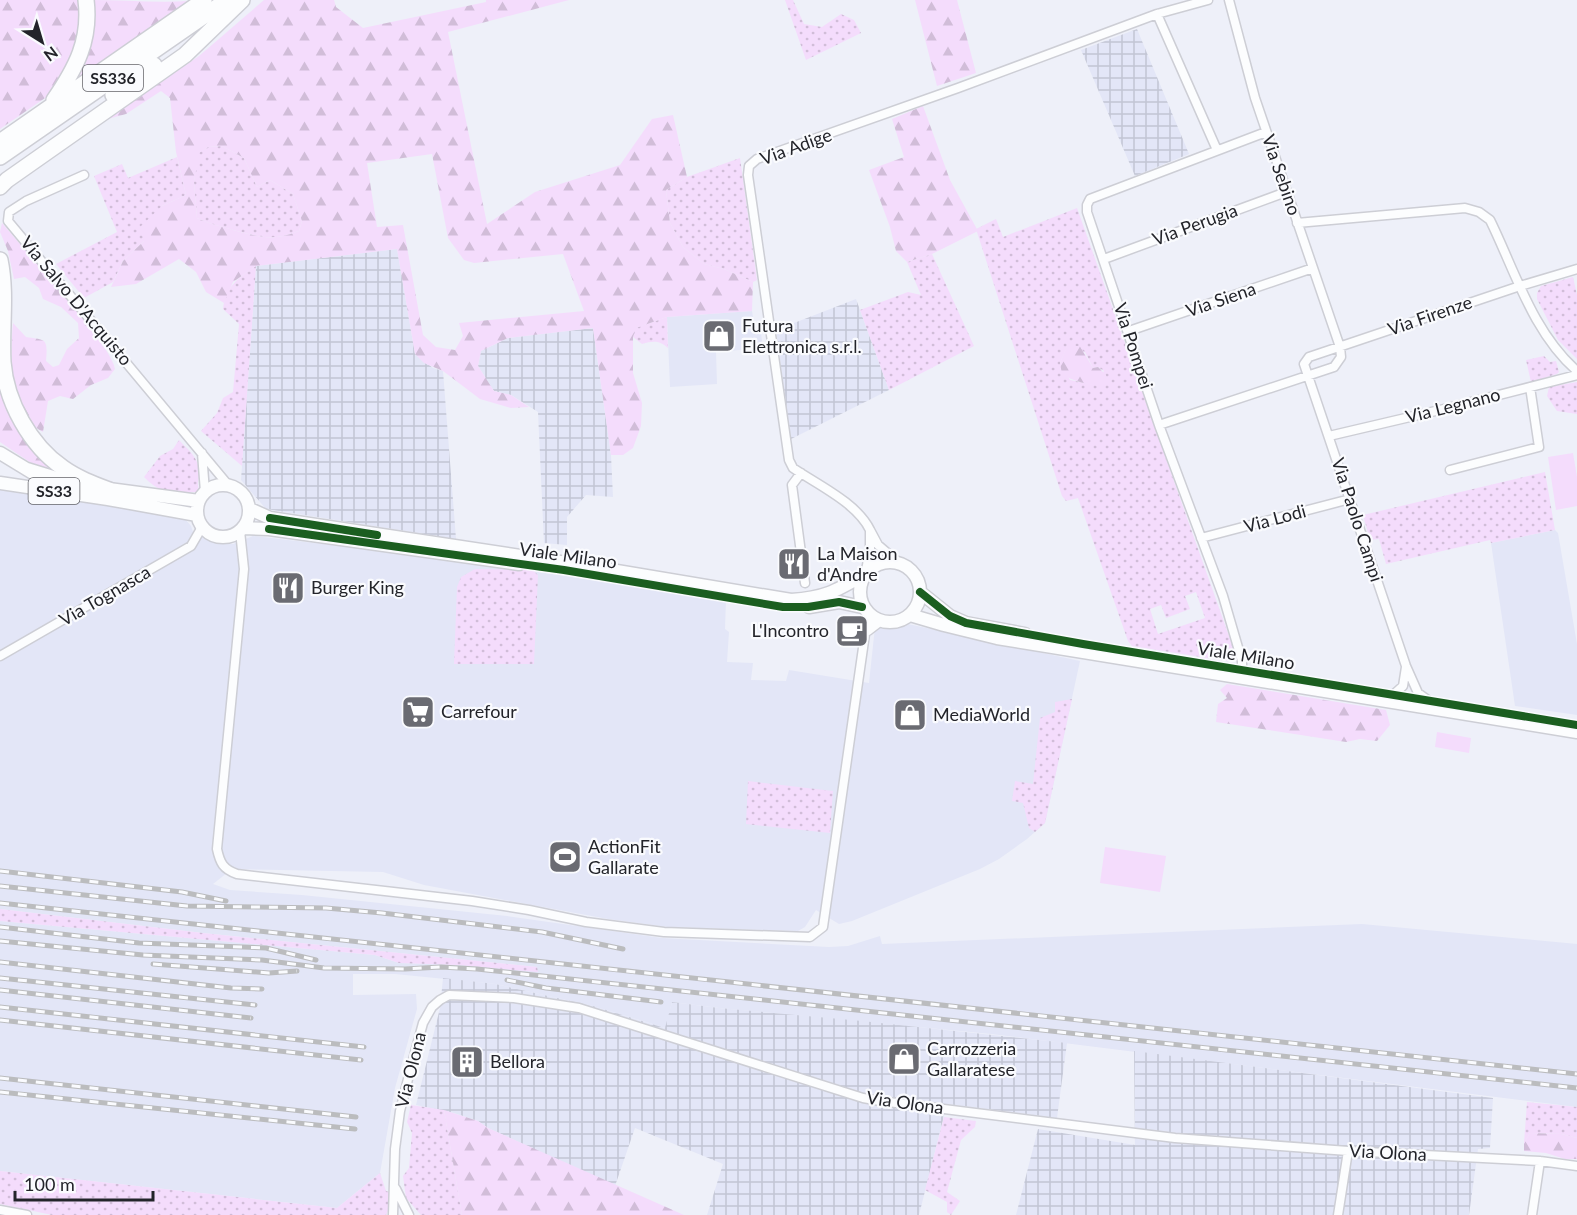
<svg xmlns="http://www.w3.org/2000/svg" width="1577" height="1215" font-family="Lato,sans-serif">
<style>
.built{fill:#e3e6f7}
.industrial{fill:url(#industrial-grid)}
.grass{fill:url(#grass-dots);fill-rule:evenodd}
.forest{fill:url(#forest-firs);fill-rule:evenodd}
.park{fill:#f4dcfc}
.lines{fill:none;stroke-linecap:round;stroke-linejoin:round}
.street-casing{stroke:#cdced5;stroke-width:11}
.primary-casing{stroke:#cdced5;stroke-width:15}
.highway-casing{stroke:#cdced5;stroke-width:18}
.street{stroke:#fcfdfe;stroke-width:8}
.primary{stroke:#fcfdfe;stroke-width:12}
.highway{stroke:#fcfdfe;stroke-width:15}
.rail-casing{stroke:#bbbcbe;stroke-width:5}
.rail{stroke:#fafbfe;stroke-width:3;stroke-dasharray:9;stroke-linecap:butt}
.cycleway-casing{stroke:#fafbfe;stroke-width:11}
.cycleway{stroke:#1b5e20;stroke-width:8}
.labels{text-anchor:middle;stroke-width:4.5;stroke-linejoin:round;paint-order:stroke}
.shield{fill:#fafbfe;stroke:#64646a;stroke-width:1.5}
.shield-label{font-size:16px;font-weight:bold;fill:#23242a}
.street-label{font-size:18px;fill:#23242a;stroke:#fafbfe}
.poi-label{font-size:18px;fill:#23242a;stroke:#fafbfe;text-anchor:start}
</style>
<defs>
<pattern id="industrial-grid" width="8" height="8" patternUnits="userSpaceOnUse" patternTransform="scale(1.5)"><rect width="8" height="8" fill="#e3e6f7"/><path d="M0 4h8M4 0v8" fill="none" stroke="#c2c5d4"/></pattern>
<pattern id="grass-dots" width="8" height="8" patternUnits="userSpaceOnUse" patternTransform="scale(1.5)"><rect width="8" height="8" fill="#f4dcfc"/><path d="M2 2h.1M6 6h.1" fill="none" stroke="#d1bdd8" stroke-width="1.8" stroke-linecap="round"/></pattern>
<pattern id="forest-firs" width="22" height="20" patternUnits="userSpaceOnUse" patternTransform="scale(1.5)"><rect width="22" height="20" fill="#f4dcfc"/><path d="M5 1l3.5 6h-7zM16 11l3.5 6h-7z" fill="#d1bdd8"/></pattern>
</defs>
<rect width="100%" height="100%" fill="#eef0f9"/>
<!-- built -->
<path class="built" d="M752,311L754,323L760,326L763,348L716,352L717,384L670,387L667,317Z
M0,487L178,517L186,520L191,526L193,532L216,543L233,544L253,536L452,559L726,600L725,629L729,632L727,662L753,663L751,680L786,681L789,670L869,683L875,627L894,621L1080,661L1045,823L1027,839L999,859L980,869L852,921L839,924L816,910L805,927L798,931L668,927L608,919L424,885L383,872L232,869L213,884L230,890L302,895L507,916L662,938L829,947L848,946L880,936L882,944L1362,924L1577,944V1107L991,1034L719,1008L672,1002L666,1028L593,1006L495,984L395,974H353V995L416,994L417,1009L395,1088L380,1173L337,1208L0,1171V921L375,955L399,963L537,967L203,933L0,909Z
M1555,530L1558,533L1577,644V715L1515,706L1491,543Z"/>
<!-- industrial -->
<path class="industrial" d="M1137,29L1189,154L1135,176L1081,50Z
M397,249L415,354L433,368L443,371L456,539L266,509L241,480L256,266Z
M856,299L889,390L791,439L776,330Z
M593,328L611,455L613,497L586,495L567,517V545L544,543L538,412L511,395L494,391L478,366L481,351L508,338Z
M443,978L495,984L593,1006L665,1028L672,1002L719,1008L862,1021L1067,1043L1057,1118L947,1104L919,1215H707L723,1164L635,1128L615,1186L488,1128L478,1121L454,1113L416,1105L440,1008Z
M1134,1051L1493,1098L1490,1148L1478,1149L1469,1215H1016L1038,1129L1135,1145Z"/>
<!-- grass -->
<path class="grass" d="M785,0H793L804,24L822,27L841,14L854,20L861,33L806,60Z
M222,146L244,158L257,187L270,180L293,194L302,221L299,231C271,242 261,237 233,230C220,226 209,224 197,218L194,182L198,153L208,147Z
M177,157L186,195L162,206L144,241L123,261L113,282L84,298L56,264L117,232L94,176L122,164L128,178Z
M740,158L757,280L753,282L724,269L704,264L683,247L670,223L666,190L687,177Z
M1077,208L1235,653L1233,662L1132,646L1128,641L1078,498L1066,501L1062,496L976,229L996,219L1003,237ZM1067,347L1085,352L1093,368L1098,367L1104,371L1095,385L1070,380L1060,363ZM1196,592L1205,618L1158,634L1150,609L1161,605L1166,618L1190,609L1185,596Z
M932,254L974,346L889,390L860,310L908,292L921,295L907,262Z
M256,266L242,466L201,431L217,413L223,398L233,392L239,324L223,309C226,286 238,278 256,266Z
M1573,277L1577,295V359L1558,340L1537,299V293L1541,286Z
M667,317L668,348C659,340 653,341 642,344L633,337L635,328Z
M1544,356L1550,362L1556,361L1559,372L1557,374L1531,382L1526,360Z
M1577,382V414L1557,411L1547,396L1549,387Z
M179,440C188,450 199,457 199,473C199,483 196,482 200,492C176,492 163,497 144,477L160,456L173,449Z
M1545,472L1555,530L1491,543L1490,540L1386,564L1379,539L1370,540L1363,515Z
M475,569L533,570L538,575L534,664H454L457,587L461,577Z
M1072,699L1045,823L1035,832L1029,828L1023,803L1012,801L1015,781L1033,784L1040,718L1055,712V702Z
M748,781L833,791L830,833L746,824Z
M0,909L203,933L537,967L538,972L458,965L399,963L375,955L0,921Z
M1527,1102L1577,1107V1138L1561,1134L1530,1133L1524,1143Z
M411,1105L444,1110L462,1215H421L406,1198L403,1176L409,1168L412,1133L407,1122Z
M944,1117L976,1121L975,1127L961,1140L947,1192L960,1201L951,1215L947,1212V1202L925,1190Z
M0,1171L337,1208L380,1173L386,1191L389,1192L390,1206L386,1215H52L0,1204Z"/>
<!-- forest -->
<path class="forest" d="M0,0H81V33L64,78L48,96L0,129Z
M91,0C124,0 156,3 189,1L78,78C90,54 98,28 91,0Z
M264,0H334L336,7L363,28L486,2V0H569L448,32L487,224L535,192L620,165L652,119L673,115L687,177L666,190L670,223L683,247L704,264L724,269L753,282L752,311L667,317L636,328L633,337V373L642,403L641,426L633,448L623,455H611L593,328L508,338L481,351L478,366L494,391L511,395L529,407L511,408L480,399L443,371L424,363L415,354L397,249L256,266L233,282L224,303L206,292L196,272L179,259L136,284L111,287L123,261L144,241L140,227L162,206L186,195L176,152L170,98L161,91L126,114L108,119L199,56ZM222,146L244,158L257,187L270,180L293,194L302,221L299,231C271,242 261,237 233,230C220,226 209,224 197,218L194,182L199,153L208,147ZM432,154L448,238L464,260L474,263L563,254L584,311L459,323L463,336L455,350L436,347L423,335L403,225L377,227L367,163Z
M915,0H957L976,73L937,86Z
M923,106L950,180L978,231L932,254L907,262L896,251L890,227L869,170L904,157L892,119Z
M2,223C21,246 114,348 115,369L108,378L91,385L73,399L60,396L48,401L43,432C8,414 10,356 13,323L26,337C46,340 48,338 46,361L53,367L59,365L67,349L79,338L78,323L61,307L43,299L39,288L25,277L14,279L8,251L0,232Z
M1067,346H1080L1093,368L1098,367L1106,375L1107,382L1101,386C1089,385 1072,381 1062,374L1060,363Z
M0,373L54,465L52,472L34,465L0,442Z
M1227,684L1386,710L1390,725L1377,741L1360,739L1346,742L1216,722L1218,704L1227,698L1220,690Z
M444,1110L478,1121L488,1128L684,1215H462Z
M1530,1133L1561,1134L1577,1138V1159H1565L1546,1153L1524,1151V1143Z"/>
<!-- park -->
<path class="park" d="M1573,453L1577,477V506L1556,510L1548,457Z
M1437,732L1471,738L1469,753L1435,747Z
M1105,847L1166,856L1160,892L1100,883Z"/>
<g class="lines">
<defs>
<path id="street" d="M1157,14L1217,150
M84,175L26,201L9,212L8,221L229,486
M1297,223L1465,208L1479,212L1490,220C1515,271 1533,333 1577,371
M1104,259L1286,192
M1129,331L1313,268
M1159,425L1334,367L1341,357L1340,347L1255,98L1229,0
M1329,436L1444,409L1577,375
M202,453L205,492
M1450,470L1539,447L1530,387
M801,473L792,485L805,583
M870,530C857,503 818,485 793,468L789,460L748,175L749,166L757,159L958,88L1157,14L1208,0
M240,531L244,569L217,849C220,863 223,869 237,874L472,901L529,910L586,922L664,932L810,937L823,927L865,634L872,617
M1201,538L1350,499
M865,574L870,552V530L878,545L899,563
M868,631L881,621
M0,656L191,546L202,527
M1242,670V661L1223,596L1159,425L1087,212V205L1090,199L1266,132
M1393,695L1403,686L1406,667
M1429,701L1418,693L1406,666L1304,364L1309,357L1520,286L1577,269
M396,1189L409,1215
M0,1210L27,1215
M393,1215L395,1149L400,1111L410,1071L423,1023L432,1007L440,1000L449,995L514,998L579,1008L863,1098L880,1101L1175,1138L1348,1151L1540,1161L1577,1166
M1338,1215L1348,1151
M1532,1215L1540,1161"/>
<path id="primary" d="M0,453L33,473
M27,469L79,485L199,501
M0,483L108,499L197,515
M197 511a26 26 0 1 1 52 0a26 26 0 1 1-52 0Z
M250,509L270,518L593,567L791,600C825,598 836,591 865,574
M244,528L269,529L519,564
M860 592a30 30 0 1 1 60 0a30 30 0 1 1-60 0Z
M920,592L950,616L966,623L1025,634
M809,607L839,602L862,607
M910,615L944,625L997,638L1577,732"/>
<path id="highway" d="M113,95L154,65
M54,100C76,68 91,40 86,0
M0,142L204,0
M0,157L227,0
M0,187L7,180L185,55L242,0
M0,260C7,294 1,328 3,362C6,402 30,445 63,468C77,478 93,484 109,490"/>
</defs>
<!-- street casing -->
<use href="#street" class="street-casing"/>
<!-- primary casing -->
<use href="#primary" class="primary-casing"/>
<!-- highway casing -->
<use href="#highway" class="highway-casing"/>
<!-- street -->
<use href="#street" class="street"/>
<!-- primary -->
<use href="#primary" class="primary"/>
<!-- highway -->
<use href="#highway" class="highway"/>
<defs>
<path id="rail" d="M0,871L182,892L226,901
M0,886L187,906L326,908L382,913L542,932L623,949
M0,903L1577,1074
M0,927L139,943L266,948L316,960
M0,941L143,955L262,960L324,968L405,969L441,967L477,969L1577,1088
M0,962L231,988L262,989
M153,964L269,973L297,971
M0,978L255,1005
M507,980L546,988L661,1002
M0,990L251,1018
M0,1007L364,1047
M0,1020L361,1060
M0,1078L356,1117
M0,1092L355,1129"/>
</defs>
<!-- rail casing -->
<use href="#rail" class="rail-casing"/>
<!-- rail -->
<use href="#rail" class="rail"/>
<defs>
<path id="cycleway" d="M270,518L377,535
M269,529L564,570L783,607H808L839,602L862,607
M920,592L950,616L966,623L1083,644L1577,725"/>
</defs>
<!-- cycleway casing -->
<use href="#cycleway" class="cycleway-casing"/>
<!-- cycleway -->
<use href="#cycleway" class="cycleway"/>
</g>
<!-- icons -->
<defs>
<symbol id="shop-square" viewBox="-11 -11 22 22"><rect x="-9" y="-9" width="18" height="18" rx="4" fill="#6a6b72" stroke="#fafbfe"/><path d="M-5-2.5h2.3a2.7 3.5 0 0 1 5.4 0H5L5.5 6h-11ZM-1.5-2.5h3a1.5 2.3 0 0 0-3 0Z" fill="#fff"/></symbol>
<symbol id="restaurant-square" viewBox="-11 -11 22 22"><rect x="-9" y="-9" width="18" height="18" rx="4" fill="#6a6b72" stroke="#fafbfe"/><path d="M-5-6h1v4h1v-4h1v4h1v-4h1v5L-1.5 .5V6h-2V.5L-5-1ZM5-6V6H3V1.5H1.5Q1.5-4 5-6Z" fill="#fff"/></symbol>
<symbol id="cafe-square" viewBox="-11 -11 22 22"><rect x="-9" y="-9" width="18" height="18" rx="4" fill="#6a6b72" stroke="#fafbfe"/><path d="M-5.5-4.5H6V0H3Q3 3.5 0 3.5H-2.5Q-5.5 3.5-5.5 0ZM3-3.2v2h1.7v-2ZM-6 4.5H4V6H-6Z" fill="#fff"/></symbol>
<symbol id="supermarket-square" viewBox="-11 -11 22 22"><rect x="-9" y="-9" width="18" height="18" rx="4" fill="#6a6b72" stroke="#fafbfe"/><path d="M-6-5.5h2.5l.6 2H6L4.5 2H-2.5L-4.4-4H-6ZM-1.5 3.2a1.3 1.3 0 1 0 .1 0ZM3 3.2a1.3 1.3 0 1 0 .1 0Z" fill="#fff"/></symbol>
<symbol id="stadium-square" viewBox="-11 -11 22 22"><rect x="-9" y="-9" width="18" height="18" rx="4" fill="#6a6b72" stroke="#fafbfe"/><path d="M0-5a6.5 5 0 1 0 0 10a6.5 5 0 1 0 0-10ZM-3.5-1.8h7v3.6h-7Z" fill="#fff"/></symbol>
<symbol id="building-square" viewBox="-11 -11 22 22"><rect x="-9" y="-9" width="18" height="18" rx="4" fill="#6a6b72" stroke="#fafbfe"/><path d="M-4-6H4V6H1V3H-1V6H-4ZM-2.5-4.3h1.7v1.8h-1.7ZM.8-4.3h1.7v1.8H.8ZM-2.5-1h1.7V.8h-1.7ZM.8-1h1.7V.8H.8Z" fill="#fff"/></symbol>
</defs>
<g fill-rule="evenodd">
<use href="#shop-square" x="700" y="317" width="38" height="38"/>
<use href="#restaurant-square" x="775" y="545" width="38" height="38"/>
<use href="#restaurant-square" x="269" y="569" width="38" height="38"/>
<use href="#cafe-square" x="833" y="612" width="38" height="38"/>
<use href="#supermarket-square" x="399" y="693" width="38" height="38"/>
<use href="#shop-square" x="891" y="696" width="38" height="38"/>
<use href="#stadium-square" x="546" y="838" width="38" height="38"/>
<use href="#shop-square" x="885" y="1040" width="38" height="38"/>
<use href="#building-square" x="448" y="1043" width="38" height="38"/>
</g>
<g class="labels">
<!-- shield labels -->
<g class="shield">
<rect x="83" y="65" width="60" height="26" rx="4.5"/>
<rect x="28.5" y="478" width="51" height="26" rx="4.5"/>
</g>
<g class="shield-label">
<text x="113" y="84">SS336</text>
<text x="54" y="497">SS33</text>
</g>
<!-- street labels -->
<g class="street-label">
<text transform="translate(796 147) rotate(-20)" y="6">Via Adige</text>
<text transform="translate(1281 175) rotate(71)" y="6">Via Sebino</text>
<text transform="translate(1195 225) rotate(-20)" y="6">Via Perugia</text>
<text transform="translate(1221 300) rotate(-19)" y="6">Via Siena</text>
<text transform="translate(76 301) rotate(50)" y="6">Via Salvo D'Acquisto</text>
<text transform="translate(1430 316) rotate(-19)" y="6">Via Firenze</text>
<text transform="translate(1133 346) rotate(72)" y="6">Via Pompei</text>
<text transform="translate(1453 406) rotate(-14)" y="6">Via Legnano</text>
<text transform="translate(1275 519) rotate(-15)" y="6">Via Lodi</text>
<text transform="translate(1357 520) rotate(72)" y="6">Via Paolo Campi</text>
<text transform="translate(568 556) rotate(8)" y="6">Viale Milano</text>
<text transform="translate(105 596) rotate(-30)" y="6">Via Tognasca</text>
<text transform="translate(1246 656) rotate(9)" y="6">Viale Milano</text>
<text transform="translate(411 1070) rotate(-76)" y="6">Via Olona</text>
<text transform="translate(905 1103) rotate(8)" y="6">Via Olona</text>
<text transform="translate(1388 1153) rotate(3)" y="6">Via Olona</text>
</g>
<!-- poi labels -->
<g class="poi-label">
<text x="742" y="332">Futura<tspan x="742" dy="21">Elettronica s.r.l.</tspan></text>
<text x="817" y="560">La Maison<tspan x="817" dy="21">d'Andre</tspan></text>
<text x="311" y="594">Burger King</text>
<text x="829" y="637" text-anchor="end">L'Incontro</text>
<text x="441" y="718">Carrefour</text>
<text x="933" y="721">MediaWorld</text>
<text x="588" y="853">ActionFit<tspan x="588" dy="21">Gallarate</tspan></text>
<text x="927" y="1055">Carrozzeria<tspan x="927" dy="21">Gallaratese</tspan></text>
<text x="490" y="1068">Bellora</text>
</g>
</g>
<!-- north arrow -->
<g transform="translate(42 42) rotate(143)" stroke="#fafbfe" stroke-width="4.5" paint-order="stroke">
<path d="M0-4.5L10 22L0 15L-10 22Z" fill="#23242a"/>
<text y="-9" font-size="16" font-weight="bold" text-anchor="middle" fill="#23242a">N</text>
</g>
<!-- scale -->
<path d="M15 1191v9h138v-9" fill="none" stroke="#23242a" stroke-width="3"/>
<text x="24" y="1191" font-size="18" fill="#23242a" stroke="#fafbfe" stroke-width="4.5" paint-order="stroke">100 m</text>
</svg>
